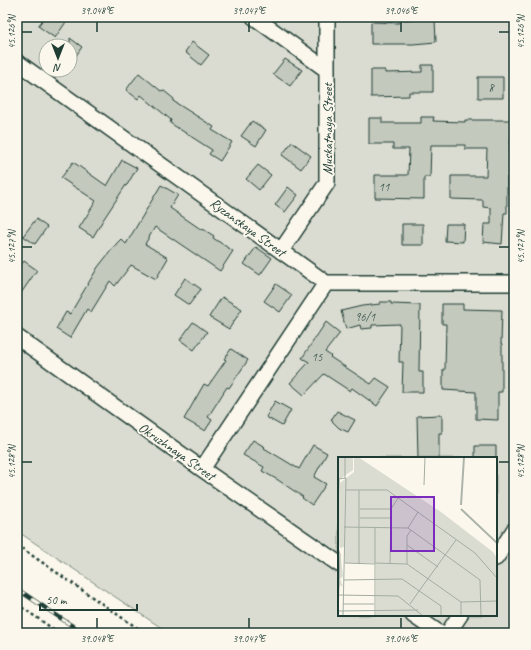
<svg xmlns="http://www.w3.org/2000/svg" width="531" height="650" font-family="Caveat,sans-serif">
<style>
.green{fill:#dbdcd1;stroke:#7d8c82;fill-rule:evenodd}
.building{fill:#c4c9be;stroke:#1f3d34}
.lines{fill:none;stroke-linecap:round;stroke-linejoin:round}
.minor-casing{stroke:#1f3d34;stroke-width:18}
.path{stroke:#1f3d34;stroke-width:2.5;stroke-dasharray:3 3;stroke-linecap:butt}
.minor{stroke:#fbf7ec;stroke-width:15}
.rail-casing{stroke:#1f3d34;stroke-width:4.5}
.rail{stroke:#fbf7ec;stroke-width:3;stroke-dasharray:9;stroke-linecap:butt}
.ticks{fill:none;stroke:#1f3d34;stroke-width:1.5}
.labels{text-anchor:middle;stroke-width:4;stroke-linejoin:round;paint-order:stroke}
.number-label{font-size:12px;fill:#486056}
.street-label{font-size:14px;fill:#1f3d34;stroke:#fbf7ec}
.inset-river{fill:none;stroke:#adb4aa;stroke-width:2}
.inset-road{fill:none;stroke:#a3ada2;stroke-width:1}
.view{fill:#7b2cbf;fill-opacity:0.15;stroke:#7b2cbf;stroke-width:2}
.inset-edge{fill:none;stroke:#1f3d34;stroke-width:2}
.neatline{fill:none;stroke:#1f3d34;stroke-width:1.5}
.ticks-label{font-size:10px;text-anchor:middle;fill:#1f3d34}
</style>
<rect width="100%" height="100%" fill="#fbf7ec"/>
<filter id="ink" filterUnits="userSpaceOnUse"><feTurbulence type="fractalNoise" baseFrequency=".025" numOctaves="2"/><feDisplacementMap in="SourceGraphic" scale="8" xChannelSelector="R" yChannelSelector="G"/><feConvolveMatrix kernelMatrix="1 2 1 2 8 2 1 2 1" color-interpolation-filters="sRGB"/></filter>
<g filter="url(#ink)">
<!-- green -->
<path class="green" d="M17,17H514V633H169L17,531ZM46,46H70V70H46ZM339,458H496V615H339Z"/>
<!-- building -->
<path class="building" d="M45,17H59L66,22L55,38L38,26Z
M435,19L436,42L413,44H371V22L399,23V20Z
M70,38L82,47L70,64Z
M192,42L209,55L201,65L185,52Z
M285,59L302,70L290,86L273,74Z
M422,65H433V92H409V96L371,97V70H385V73L422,72Z
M139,73L161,91L163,90L174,99L173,101L214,127L212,130L232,142L220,161L209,154L212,150L170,123L171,120L141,95L138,99L126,90Z
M478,77H503V98H478Z
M421,117H434L433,121L465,122V120H512L511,142H510L509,177H507V213H504L502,244L483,242L484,224H491V208L483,207V200L451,199V176H486L487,149H465V145H431L430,177H424V199L375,198V175H408L409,149H393V144H369V118H382V123H421Z
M252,121L266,130L256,146L241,136Z
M292,142L311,156L301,169L282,155Z
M122,160L137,168L127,185H126L103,220L93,237L79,228L96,201L61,178L73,162L107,186Z
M258,165L271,175L259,190L246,179Z
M161,185L178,195L170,208L202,230L203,229L214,236L213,238L233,251L220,271L155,227L145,244L168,258L156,279L131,265L115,286L110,281L91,312L87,309L70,338L56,329L66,312L70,314L98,267L117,243L121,239L126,244Z
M288,187L298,195L285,212L275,205Z
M36,219L47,227L35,244L23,236Z
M402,224H423V245H402Z
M446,224H464L463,242L445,241Z
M256,247L272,258L260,275L244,264Z
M24,261L37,270L17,299V270Z
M185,278L201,289L189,305L174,295Z
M276,284L292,295L280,312L264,301Z
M222,297L242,309L229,329L209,317Z
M380,302H391V304L420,305L419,372H423V392H402L403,362H399L400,324L372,325V328L361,329L360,325L346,329L341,311L362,306L380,304Z
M442,304H463V309L502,310L501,344H502V392H498V420L476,419V392L443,390V370H445L446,324H442Z
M193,322L207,332L194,350L180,340Z
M326,322L340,333L325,352L331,356L330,357L371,384L376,378L390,387L377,406L352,388L350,391L324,374L304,395L290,383L309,362L302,358Z
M231,349L248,360L229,388L227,387L208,417L212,420L205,431L184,419L204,384L208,386L226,360L224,359Z
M275,401L291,410L282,426L266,417Z
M337,411L355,420L348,432L339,428L331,420Z
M442,415V433H439V458H418L417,416Z
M253,440L265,447L264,448L299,469L313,445L327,453L314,477L326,484L312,505L302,498L303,497L278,480L262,471L264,467L243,455Z
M475,446H496V458H475Z"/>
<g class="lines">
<defs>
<path id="minor" d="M254,17L327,70
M17,62L326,283H514
M281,251L327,183V17
M17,337L202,469L339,564
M202,469L326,283
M496,558L514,530
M413,615L439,633
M448,633L460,615"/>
</defs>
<!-- minor casing -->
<use href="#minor" class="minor-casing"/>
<!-- path -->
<path class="path" d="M17,545L121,617L145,633
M17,604L59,633"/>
<!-- minor -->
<use href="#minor" class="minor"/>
<defs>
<path id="rail" d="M17,589L83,633"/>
</defs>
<!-- rail casing -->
<use href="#rail" class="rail-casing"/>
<!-- rail -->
<use href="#rail" class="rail"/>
</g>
</g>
<!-- ticks -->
<path class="ticks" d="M97,22V32M249,22V32M401,22V32M22,32H32M499,32H509M22,247H32M499,247H509M22,462H32M499,462H509M97,618V628M249,618V628M401,618V628"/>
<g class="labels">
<!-- number labels -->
<g class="number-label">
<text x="491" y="92">8</text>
<text x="384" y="191">11</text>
<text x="365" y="321">96/1</text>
<text x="317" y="361">15</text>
</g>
<!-- street labels -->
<g class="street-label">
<text transform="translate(327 129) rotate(-90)" y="5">Muskatnaya Street</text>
<text transform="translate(248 227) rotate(36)" y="5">Ryzanskaya Street</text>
<text transform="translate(177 451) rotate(35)" y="5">Okruzhnaya Street</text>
</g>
</g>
<!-- overview -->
<g transform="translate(338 457)">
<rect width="159" height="159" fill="#fbf7ec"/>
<path d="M0,0H15V13L2,22V26L16,15V0H20L103,55L155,95L159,101V159H38V106H6V90L2,91L1,88L5,119L2,122L5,130L2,128L0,137Z" fill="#dbdcd1"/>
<path class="inset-river" d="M123,48L126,0M123,52L159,86"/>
<path class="inset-road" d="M0,0H7V21M0,22L8,21L5,159M86,28L87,0M8,33H49L137,96L159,121M21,33V107M22,52H53M0,55L1,22M22,61H53M6,70L70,71L142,123L143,159M70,71L80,55M69,88L100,110M0,92L2,97L0,159M7,106L37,107M37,106L69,107L123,145M52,107L53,52L60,41M69,107V79L73,73M6,123L64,122L103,149V159M81,134L118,83M1,138L60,139L85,159M123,145L159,144M5,147H36M72,147L81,134M0,154L80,153M37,159V71M123,159V145"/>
<path class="view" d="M53,40H96V94H53Z"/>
<rect width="159" height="159" class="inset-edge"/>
</g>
<!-- margin -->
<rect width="531" height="650" fill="none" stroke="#fbf7ec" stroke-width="44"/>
<!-- north arrow -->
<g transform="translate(58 58) rotate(180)"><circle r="19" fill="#fbf7ec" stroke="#a3ada2"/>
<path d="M0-3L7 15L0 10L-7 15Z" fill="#1f3d34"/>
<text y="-6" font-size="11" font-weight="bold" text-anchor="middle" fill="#1f3d34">N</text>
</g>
<!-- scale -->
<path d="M40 604v6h97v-6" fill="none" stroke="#1f3d34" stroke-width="2"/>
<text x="46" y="604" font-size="12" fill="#1f3d34" stroke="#fbf7ec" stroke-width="3" paint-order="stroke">50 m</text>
<rect x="22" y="22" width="487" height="606" class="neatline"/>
<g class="ticks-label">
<text x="97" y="14">39.048°E</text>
<text x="249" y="14">39.047°E</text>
<text x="401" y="14">39.046°E</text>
<text transform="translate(520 32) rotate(-90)" y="4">45.126°N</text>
<text transform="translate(11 32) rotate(-90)" y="4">45.126°N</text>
<text transform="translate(520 247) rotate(-90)" y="4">45.127°N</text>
<text transform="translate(11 247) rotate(-90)" y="4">45.127°N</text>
<text transform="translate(520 462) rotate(-90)" y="4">45.128°N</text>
<text transform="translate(11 462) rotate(-90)" y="4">45.128°N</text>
<text x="97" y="642">39.048°E</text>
<text x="249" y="642">39.047°E</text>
<text x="401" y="642">39.046°E</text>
</g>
</svg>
